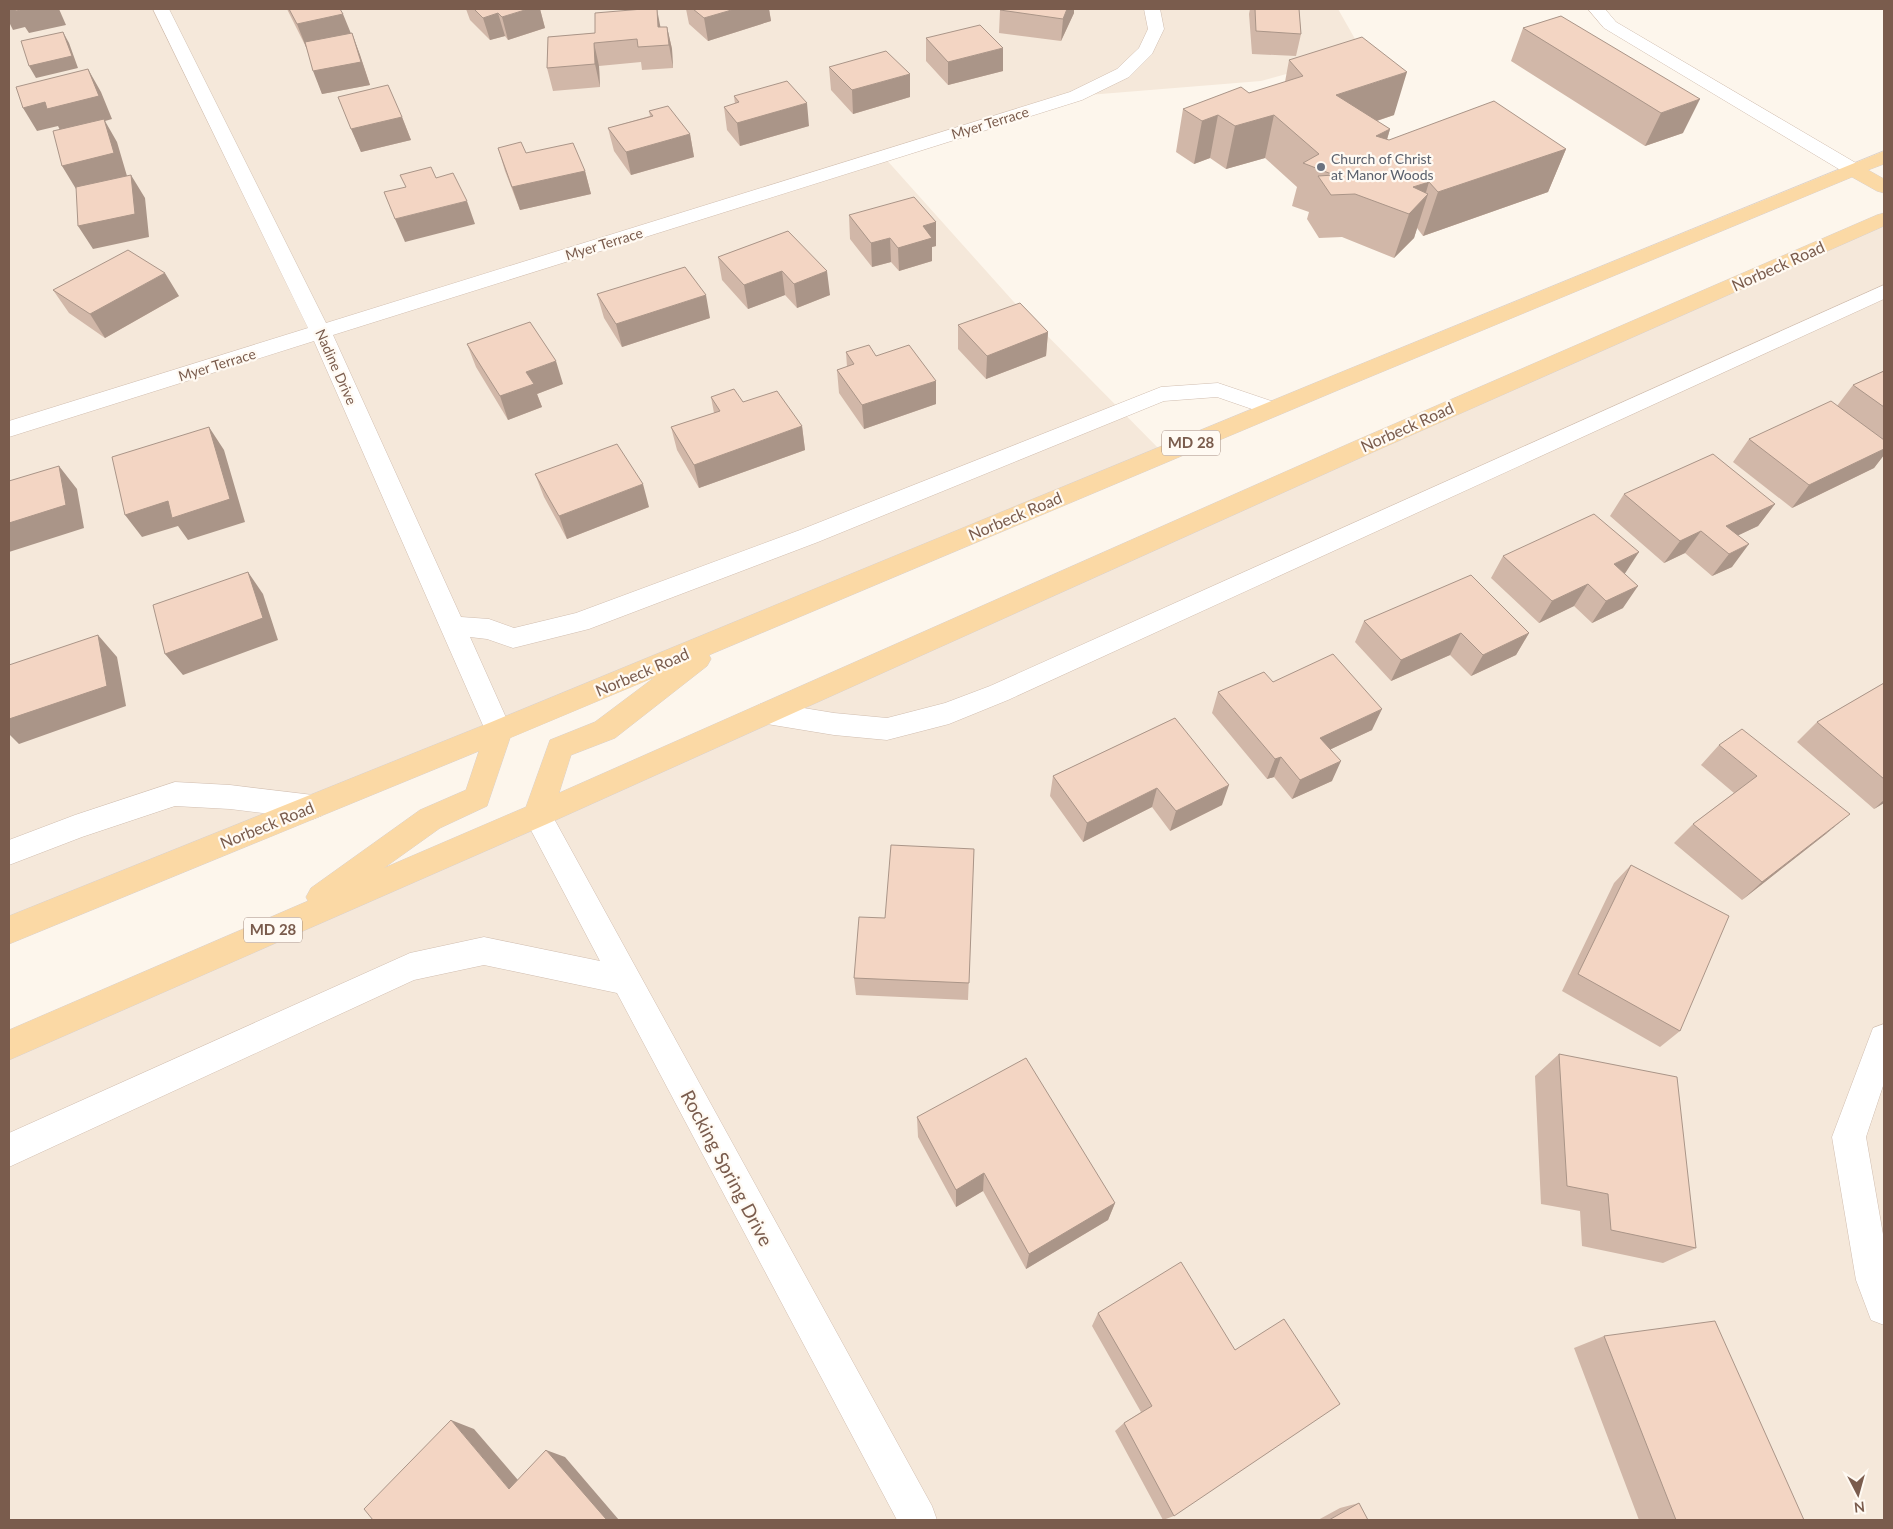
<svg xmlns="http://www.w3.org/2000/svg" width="1893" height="1529" font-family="Lato,sans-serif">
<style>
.residential{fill:#f5e8da}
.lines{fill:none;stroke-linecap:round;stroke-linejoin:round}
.minor-casing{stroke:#d1beb0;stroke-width:1}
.major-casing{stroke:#dad1cd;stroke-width:1}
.minor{fill:#fff;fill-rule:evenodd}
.major{fill:#fbd9a5;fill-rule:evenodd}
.wall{fill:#d1b7a8}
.shaded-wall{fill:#aa9588}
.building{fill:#f3d5c3;stroke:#aa9588}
.worship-dot{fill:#6b7280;stroke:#fffaf3;stroke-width:2}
.labels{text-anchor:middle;stroke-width:4.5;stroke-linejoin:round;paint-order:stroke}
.far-street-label{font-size:14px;fill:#7a5c4d;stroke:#fffaf3}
.far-worship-label{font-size:14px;fill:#5b616d;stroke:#fffaf3;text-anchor:start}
.shield{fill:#fffaf3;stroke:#a28b7f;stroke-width:1}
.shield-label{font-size:15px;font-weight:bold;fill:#7a5c4d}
.street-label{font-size:16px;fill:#7a5c4d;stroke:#fffaf3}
.near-street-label{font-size:19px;fill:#7a5c4d;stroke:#fffaf3}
</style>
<rect width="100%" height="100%" fill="#fdf6ec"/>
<!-- residential -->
<path class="residential" d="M9,9H1338L1363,53L1261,81L1076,96L884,157L1013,301L1164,454L499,731L9,930Z
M1884,219V1520H9V1045L537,815L1363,447Z"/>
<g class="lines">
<defs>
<path id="minor" d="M153,9H169L326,323L1070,92L1117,69L1139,48L1148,29L1144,9H1160L1164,29L1152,54L1129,77L1082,100L333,335L461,617L489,619L514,628L576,613L800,530L1161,387L1218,383L1280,404L1283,409L1280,414L1272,416L1217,397L1164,401L818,542L589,629L513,648L487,639L470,637L512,731L509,739L499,742L489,739L314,341L9,437V421L308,328Z
M1588,9H1605L1616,22L1861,166L1863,170L1861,174L1854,176L1847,174L1604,28Z
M1884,285V299L1008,700L949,724L887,740L834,735L767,724L758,721L754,713L758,705L767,702L834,713L887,718L945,703L990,686Z
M175,782L230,785L313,795L323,799L327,807L323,815L313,819L230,809L175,806L82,837L9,865V840L75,815Z
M537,803L547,806L932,1506L937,1520H897L617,993L484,965L414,980L9,1167V1133L410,953L484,937L600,961L523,815L527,806Z
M1884,1024V1083L1866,1137L1884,1240V1325L1871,1320L1856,1280L1832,1137L1873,1028Z"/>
<path id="major" d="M1884,151V164L1868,170L1884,179V193L1877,191L1852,177L1343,388L709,655L711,659L707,666L615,738L571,755L559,793L1355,441L1877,215L1884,213V226L1371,453L547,824L9,1060V1030L308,901L306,897L311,888L420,810L466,790L479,751L9,944V916L489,723L1327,378ZM655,677L595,722L550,740L526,807L384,868L440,828L487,806L510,738Z"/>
</defs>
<!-- minor casing -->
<use href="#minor" class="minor-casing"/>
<!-- major casing -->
<use href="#major" class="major-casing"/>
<!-- minor -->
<use href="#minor" class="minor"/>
<!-- major -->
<use href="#major" class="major"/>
</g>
<!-- wall -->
<path class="wall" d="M287,9H340L350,33H352L360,55L370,85L322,94L306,47Z
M466,9H540L545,28L508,40L505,36L490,40L470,20Z
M686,9H769L771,21L708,41L689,24Z
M1250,9H1299L1301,34L1296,56L1252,54L1249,14Z
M1000,10L1074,13L1061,41L999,33Z
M1561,16L1683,133L1645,146L1511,61L1523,28Z
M667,27L672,49L673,68L642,70L641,62L599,66L600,87L553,91L547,68L548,37Z
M926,38L1003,71L948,85L926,61Z
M1289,60L1394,115L1377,121L1390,129L1387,140L1566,149L1548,192L1423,236L1417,228L1414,238L1394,258L1342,237L1319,238L1307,219L1309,212L1292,206L1297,187L1265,158L1226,169L1210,158L1194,164L1176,152L1183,109L1249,93L1285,82Z
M829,67L910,97L853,114L831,90Z
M734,96L809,126L740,146L727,130L724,107L735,104Z
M338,97L402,117L411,140L361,152Z
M649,111L690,134L694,157L631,175L614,151L608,128L650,116Z
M498,148L526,153L585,171L591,194L520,210L505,171Z
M849,215L936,222V246L932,247V261L899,271L891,262L872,267L850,239Z
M788,231L830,295L797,308L785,295L748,309L722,280L718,257Z
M53,290L179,296L105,338L69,313Z
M597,294L710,318L622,347L604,318Z
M958,325L1048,332L1046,356L986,379L958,349Z
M467,344L563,384L537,394L542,407L508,420L476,367Z
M846,352L876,356L936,404L864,429L839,393L837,370L847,367Z
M1884,371V455L1874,468L1792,508L1733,462L1749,439L1837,406L1853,385Z
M711,397L743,402L802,426L805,450L699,488L677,450L671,427L714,413Z
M535,474L649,507L567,539L544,497Z
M1624,494L1775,504L1758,526L1738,535L1732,567L1712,576L1685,553L1664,563L1610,516Z
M1503,556L1625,574L1623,608L1592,623L1574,606L1539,623L1491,578Z
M1364,621L1529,633L1516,655L1471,676L1450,655L1391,681L1355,642Z
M1273,682L1372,730L1331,749L1332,781L1292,799L1274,777L1267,779L1212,713L1218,692Z
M1884,683V803L1874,809L1797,742L1817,722Z
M1175,718L1222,805L1170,831L1152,807L1083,842L1050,796L1053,776Z
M1719,745L1827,833L1742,900L1674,843L1693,824L1734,793L1701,765Z
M974,849L968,1000L856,995L854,978L885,918Z
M1631,865L1680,1031L1660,1047L1562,991L1614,883Z
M1559,1054L1696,1248L1663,1263L1582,1246L1580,1211L1541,1204L1535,1076Z
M917,1117L1115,1203L1108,1220L1026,1269L983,1191L956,1207L918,1137Z
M1098,1313L1235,1350L1174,1516L1163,1520L1115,1431L1124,1423L1141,1412L1092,1326Z
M1604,1336L1804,1520H1639L1574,1348Z
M1359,1503L1368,1520H1318L1340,1508Z"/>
<!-- shaded-wall -->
<path class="shaded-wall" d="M9,9H59L66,25L29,33L25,27L13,30L9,22Z
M528,9H540L545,28L508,40L502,17Z
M657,9L661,30L658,27Z
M735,9H769L771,21L708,41L704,18Z
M1067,9H1074V13L1061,41L1063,19Z
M498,13L505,36L490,40L483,18Z
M343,14L352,36L306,47L297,24Z
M667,27L672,49L673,68L669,45Z
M63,32L69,43L78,68L36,78L29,66Z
M352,33L360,55L370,85L322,94L313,71Z
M594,43L599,66L600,87L595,64Z
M1003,48V71L948,85V62Z
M88,69L101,92L112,119L105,121L117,142L127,176L76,189L62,166L61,132L58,126L37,131L23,108Z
M1407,72L1394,115L1325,138L1336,95Z
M910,74V97L853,114L852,90Z
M1700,99L1683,133L1645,146L1661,113Z
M807,103L809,126L740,146L737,123Z
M1218,115L1210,158L1194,164L1202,121Z
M1274,115L1265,158L1226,169L1235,126Z
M402,117L411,140L361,152L351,129Z
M1390,129L1377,172L1376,136Z
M690,134L694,157L631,175L626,152Z
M1566,149L1548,192L1423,236L1438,192Z
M585,171L591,194L520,210L512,187Z
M131,175L145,198L149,237L93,249L78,226Z
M1429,182L1424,199L1428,194L1414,238L1394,258L1409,214L1413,187Z
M467,201L475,224L405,242L395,219Z
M936,222V246L932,247V261L899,271L898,248L923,226Z
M890,238L891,262L872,267L871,243Z
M782,271L785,295L748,309L744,285Z
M827,271L830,295L797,308L794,284Z
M165,273L179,296L105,338L90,314Z
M706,295L710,318L622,347L616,324Z
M1048,332L1046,356L986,379L987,356Z
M556,361L563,384L537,394L542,407L508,420L500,396L526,372Z
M936,381V404L864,429L862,405Z
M802,426L805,450L699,488L694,465Z
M209,427L224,450L245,522L188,540L178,526L142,537L125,515Z
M1884,449V455L1874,468L1792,508L1809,485Z
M59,466L77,489L84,528L9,552V523Z
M643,484L649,507L567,539L559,516Z
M1775,504L1758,526L1718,545L1726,526Z
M1701,531L1685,553L1664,563L1680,541Z
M1749,544L1732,567L1712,576L1729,554Z
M1639,552L1624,575L1614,564Z
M248,572L263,594L278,640L183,675L165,654Z
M1588,584L1574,606L1539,623L1552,601Z
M1638,586L1623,608L1592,623L1606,601Z
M1461,633L1450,655L1391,681L1401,660Z
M1529,633L1516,655L1471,676L1483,655Z
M98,635L117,657L126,706L19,744L9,734V719Z
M1382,709L1372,730L1312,758L1320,738Z
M1281,757L1274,777L1267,779L1275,759Z
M1341,761L1332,781L1292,799L1300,780Z
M1229,785L1222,805L1170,831L1176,811Z
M1157,788L1152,807L1083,842L1087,823Z
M1884,800V803L1874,809Z
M1850,814L1827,833L1742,900L1762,882Z
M984,1173L983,1191L956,1207V1190Z
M1115,1203L1108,1220L1026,1269L1029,1254Z
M451,1420L474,1429L530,1494L509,1489Z
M546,1450L565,1457L619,1520H605Z"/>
<!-- building -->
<path class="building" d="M15,9H25L16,11Z
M289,9H340L343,14L297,24Z
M474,9H528L502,17L498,13L483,18Z
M643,9H657L658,27H667L669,45L638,47L637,39L594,43L595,64L547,68L548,37L595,33V13Z
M693,9H735L704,18Z
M1000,9H1067L1063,19L1000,10Z
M1255,9H1299L1301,34L1256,31Z
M1561,16L1700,99L1661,113L1523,28Z
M980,25L1003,48L948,62L926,38Z
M63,32L72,56L29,66L21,41Z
M352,33L361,62L313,71L305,42Z
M1362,37L1407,72L1336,95L1390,129L1376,136L1389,140L1494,101L1566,149L1438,192L1429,182L1413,187L1428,194L1409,214L1355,194L1331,195L1318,176L1334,175L1303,163L1319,154L1274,115L1235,126L1218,115L1202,121L1183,109L1241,87L1249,93L1303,76L1289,60Z
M886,51L910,74L852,90L829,67Z
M88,69L99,96L47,109L45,102L23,108L16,87Z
M787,81L807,103L737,123L724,107L739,102L734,96Z
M388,85L402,117L351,129L338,97Z
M668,106L690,134L626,152L608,128L653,116L649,111Z
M104,119L114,153L62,166L53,131Z
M521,142L526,153L573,143L585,171L512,187L498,148Z
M431,167L436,178L453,173L467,201L395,219L384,192L406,187L400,175Z
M131,175L135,214L78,226L76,187Z
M914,197L936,222L923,226L932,238L898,248L890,238L871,243L849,215Z
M788,231L827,271L794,284L782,271L744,285L718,257Z
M128,250L165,273L90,314L53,290Z
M685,267L706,295L616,324L597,294Z
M1020,303L1048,332L987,356L958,325Z
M530,322L556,361L526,372L534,384L500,396L467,344Z
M869,345L876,356L909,345L936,381L862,405L837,370L854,364L846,352Z
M1884,371V407L1853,385Z
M734,389L743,402L777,391L802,426L694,465L671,427L720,411L711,397Z
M1831,401L1884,440V449L1809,485L1749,439Z
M209,427L230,499L172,518L168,501L125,515L112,457Z
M617,444L643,484L559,516L535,474Z
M1713,454L1775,504L1726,526L1749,544L1729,554L1701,531L1680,541L1624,494Z
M59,466L66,505L9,523V481Z
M1594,514L1639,552L1614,564L1638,586L1606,601L1588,584L1552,601L1503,556Z
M248,572L263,618L165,654L153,605Z
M1471,575L1529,633L1483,655L1461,633L1401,660L1364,621Z
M98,635L107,686L9,719V665Z
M1333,654L1382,709L1320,738L1341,761L1300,780L1281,757L1275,759L1218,692L1264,672L1273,682Z
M1884,683V779L1817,722Z
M1175,718L1229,785L1176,811L1157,788L1087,823L1053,776Z
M1742,729L1850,814L1762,882L1693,824L1757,776L1719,745Z
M891,845L974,849L969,983L854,978L859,917L885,918Z
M1631,865L1729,916L1680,1031L1578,974Z
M1559,1054L1677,1077L1696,1248L1611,1230L1608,1194L1567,1186Z
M1026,1058L1115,1203L1029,1254L984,1173L956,1190L917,1117Z
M1181,1262L1235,1350L1284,1319L1340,1404L1174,1516L1124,1423L1152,1406L1098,1313Z
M1715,1321L1804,1520H1676L1604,1336Z
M451,1420L509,1489L546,1450L606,1519L605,1520H373L364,1509Z
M1359,1503L1368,1520H1329Z"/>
<!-- markers -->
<circle class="worship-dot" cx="1321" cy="167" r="5"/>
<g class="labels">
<!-- far-street labels -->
<g class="far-street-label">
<text transform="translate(990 123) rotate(-17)" y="5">Myer Terrace</text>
<text transform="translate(604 244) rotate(-17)" y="5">Myer Terrace</text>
<text transform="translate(217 365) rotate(-17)" y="5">Myer Terrace</text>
<text transform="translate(336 367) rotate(66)" y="5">Nadine Drive</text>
</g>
<!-- far-worship labels -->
<g class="far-worship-label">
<text x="1331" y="164">Church of Christ<tspan x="1331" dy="16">at Manor Woods</tspan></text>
</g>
<!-- shield labels -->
<g class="shield">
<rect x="1162" y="430.5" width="58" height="25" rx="4"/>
<rect x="244" y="917.5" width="58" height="25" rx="4"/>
</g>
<g class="shield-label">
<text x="1191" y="448">MD 28</text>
<text x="273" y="935">MD 28</text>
</g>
<!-- street labels -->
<g class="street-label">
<text transform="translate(1778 266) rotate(-24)" y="6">Norbeck Road</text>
<text transform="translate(1407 427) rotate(-24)" y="6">Norbeck Road</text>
<text transform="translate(1015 516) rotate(-23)" y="6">Norbeck Road</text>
<text transform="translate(642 672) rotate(-23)" y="6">Norbeck Road</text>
<text transform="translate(267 825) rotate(-22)" y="6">Norbeck Road</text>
</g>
<!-- near-street labels -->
<g class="near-street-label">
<text transform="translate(727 1168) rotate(62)" y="7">Rocking Spring Drive</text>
</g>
</g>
<!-- border -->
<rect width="1893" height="1529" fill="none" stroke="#7a5c4d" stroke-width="20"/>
<!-- north arrow -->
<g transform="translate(1858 1494) rotate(174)" stroke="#fffaf3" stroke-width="4" paint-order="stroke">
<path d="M0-4L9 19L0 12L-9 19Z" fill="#7a5c4d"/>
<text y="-8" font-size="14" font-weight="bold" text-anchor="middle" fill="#7a5c4d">N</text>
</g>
</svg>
